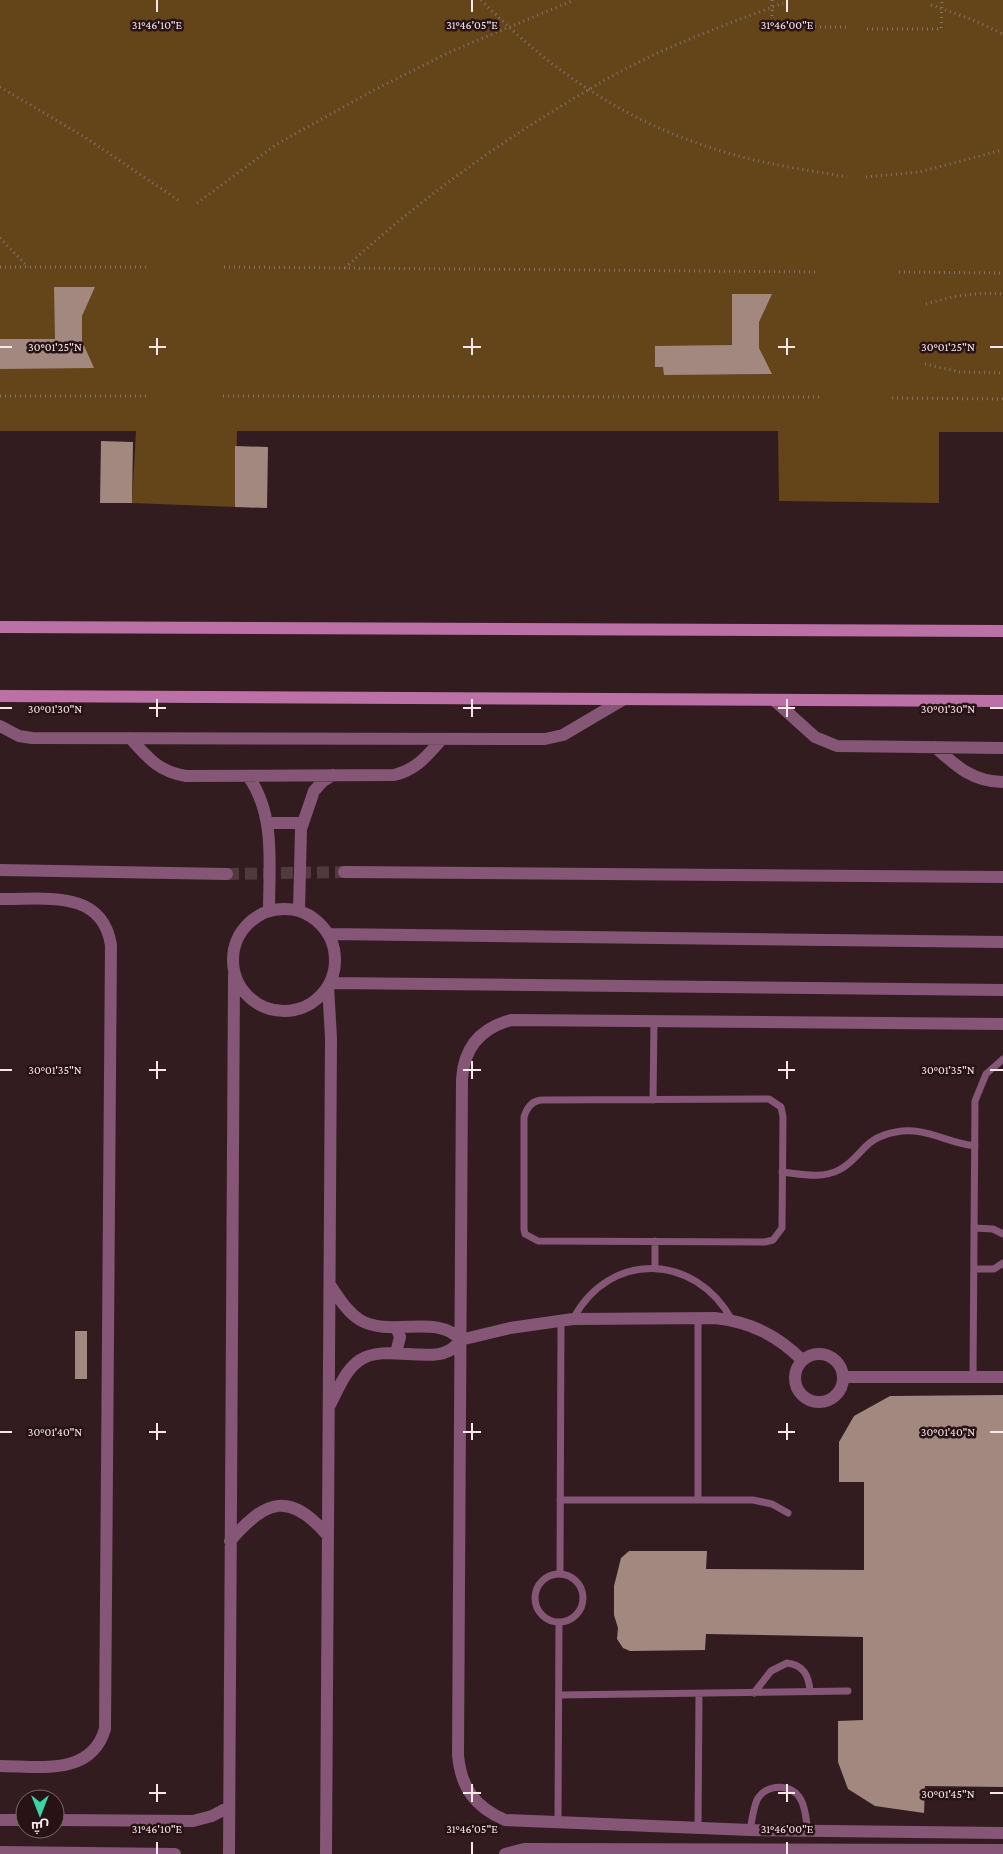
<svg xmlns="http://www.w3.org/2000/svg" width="1003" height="1854" font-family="'Crimson Pro',Cairo,serif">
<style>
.green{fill:#634519}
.building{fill:#a2887f}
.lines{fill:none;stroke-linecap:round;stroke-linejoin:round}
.street-tunnel{stroke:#503a3d;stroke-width:12;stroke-dasharray:12 6;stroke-linecap:butt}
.path{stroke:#857274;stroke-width:3;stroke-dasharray:1 4;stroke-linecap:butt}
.lane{stroke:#855676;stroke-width:7}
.street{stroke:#855676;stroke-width:12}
.secondary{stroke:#bc71a6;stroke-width:12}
.ticks{fill:none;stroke:#f7e7e9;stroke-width:2}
.ticks-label{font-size:12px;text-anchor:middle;fill:#f7e7e9;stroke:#271316;stroke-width:5;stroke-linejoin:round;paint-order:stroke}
</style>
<rect width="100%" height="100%" fill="#321c1f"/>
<!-- green -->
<path class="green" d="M0,0H1003V432H939V503L779,501L778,431H237L235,507L132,503L136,431H0Z"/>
<!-- building -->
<path class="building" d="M54,287H95L82,316V341L94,368L0,369V339H55Z
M732,294H772L759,322V348L772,374L664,375L663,367H655V346L732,345Z
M101,441L133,442L132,503H100Z
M235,446L268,447L267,508L235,507Z
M75,1331H87V1379H75Z
M1003,1395V1787L925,1786L924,1813L875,1806L848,1789L838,1762V1721L863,1720V1637L706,1634L705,1650L630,1651L623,1648L617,1639L618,1628L614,1615V1586L621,1558L629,1551H707L706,1569L864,1570V1482H839V1442L854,1416L890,1396Z"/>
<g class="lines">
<!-- street-tunnel -->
<path class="street-tunnel" d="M227,874L344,872"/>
<!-- path -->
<path class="path" d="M481,0C554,74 630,125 731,154C769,165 809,170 847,177
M772,0V27H846
M931,5L971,19L1003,34
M867,29H941L942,0
M0,87L83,136L178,200
M866,177L919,172L1003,150
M197,203L277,144L374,90L452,51L574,0
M0,238L28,267
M0,267H149
M224,267L819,272
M345,268C426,193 519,128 616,74C669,45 727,24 783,3
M899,272L1003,273
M926,304C951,296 977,292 1003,294
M925,364L960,372L1003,373
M0,396H149
M223,396L823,397
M892,398L1003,399"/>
<!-- lane -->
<path class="lane" d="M769,1099L781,1107L783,1117L782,1228L773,1240L765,1242L538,1241L525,1234L524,1229V1117C527,1107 533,1100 543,1100Z
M653,1100L654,1021
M782,1172C801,1174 822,1179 839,1170C863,1157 862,1138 896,1132C924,1126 947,1143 975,1146
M974,1228L993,1229L1003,1234
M655,1268V1241
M974,1269H994L1003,1263
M573,1319C610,1250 695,1253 732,1320
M973,1377L975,1101L986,1074L1003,1059
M698,1498V1318
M560,1500H753L772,1504L788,1513
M560,1574L561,1320
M535 1598a24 24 0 1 1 48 0a24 24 0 1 1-48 0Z
M754,1693L771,1671L787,1663C804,1665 809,1676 810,1692
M559,1695L848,1691
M558,1823L559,1622
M698,1829L699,1694
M750,1830C752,1821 753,1809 757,1800C766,1783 793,1783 801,1800C806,1809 806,1821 808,1831"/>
<!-- street -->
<path class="street" d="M774,700L815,737L837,746L1003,748
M0,726L19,736L32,738L545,739L563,735L624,699
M130,738C147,757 159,772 186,776L394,775C416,770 427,756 442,739
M935,747C956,766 973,782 1003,782
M248,776C276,815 269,865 269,911
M268,823H302
M0,870L227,874
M344,872L1003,877
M0,899C44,900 102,888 111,945L105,1729C91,1777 38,1766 0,1766
M233 960a51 51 0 1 1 102 0a51 51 0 1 1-102 0Z
M299,911L301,829L314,791L323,781L333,775
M329,934L1003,942
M330,983L1003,990
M1003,1024L511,1020C481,1028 464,1047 462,1079L458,1755C461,1788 475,1807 505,1820L750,1830L1003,1833
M330,1285C339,1298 347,1312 360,1320C390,1338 439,1313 460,1340
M396,1327L400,1337L396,1353
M795 1378a24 24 0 1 1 48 0a24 24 0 1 1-48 0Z
M843,1377H1003
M330,1405C338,1390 345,1370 360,1360C388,1341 443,1371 460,1340L510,1328L573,1319L715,1318C750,1322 777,1335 802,1360
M230,1541C266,1499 290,1491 328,1536
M0,1820H25
M55,1820L193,1821L212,1816L229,1807
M0,1852L175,1854
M229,1854L234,975
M326,1854L331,1038L328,986
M505,1854L524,1849L1003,1850"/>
<!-- secondary -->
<path class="secondary" d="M0,627L1003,631
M0,696L1003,701"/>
</g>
<!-- ticks -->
<path class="ticks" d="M157,0V12M472,0V12M787,0V12M157,338V355M472,338V355M787,338V355M0,347H12M149,347H166M463,347H481M778,347H795M990,347H1003M157,699V717M472,699V717M787,699V717M0,708H12M149,708H166M463,708H481M778,708H795M990,708H1003M157,1061V1079M472,1061V1079M787,1061V1079M0,1070H12M149,1070H166M463,1070H481M778,1070H795M990,1070H1003M157,1423V1440M472,1423V1440M787,1423V1440M0,1432H12M149,1432H166M463,1432H481M778,1432H795M990,1432H1003M157,1784V1802M472,1784V1802M787,1784V1802M149,1793H166M463,1793H481M778,1793H795M990,1793H1003M157,1842V1854M472,1842V1854M787,1842V1854"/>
<g class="ticks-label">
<text x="157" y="29">31°46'10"E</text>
<text x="472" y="29">31°46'05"E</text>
<text x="787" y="29">31°46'00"E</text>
<text x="948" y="351">30°01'25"N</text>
<text x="55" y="351">30°01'25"N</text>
<text x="55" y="713">30°01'30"N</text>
<text x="948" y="713">30°01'30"N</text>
<text x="55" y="1074">30°01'35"N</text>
<text x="948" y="1074">30°01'35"N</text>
<text x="948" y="1436">30°01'40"N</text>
<text x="55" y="1436">30°01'40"N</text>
<text x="948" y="1798">30°01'45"N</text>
<text x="157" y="1833">31°46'10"E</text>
<text x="472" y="1833">31°46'05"E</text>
<text x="787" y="1833">31°46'00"E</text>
</g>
<!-- north arrow -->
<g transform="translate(40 1814) rotate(180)"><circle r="24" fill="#271316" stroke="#7a686a"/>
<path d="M0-4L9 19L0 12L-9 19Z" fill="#3ad4a5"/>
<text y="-8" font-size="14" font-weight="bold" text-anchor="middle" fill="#f7e7e9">ش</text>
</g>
</svg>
